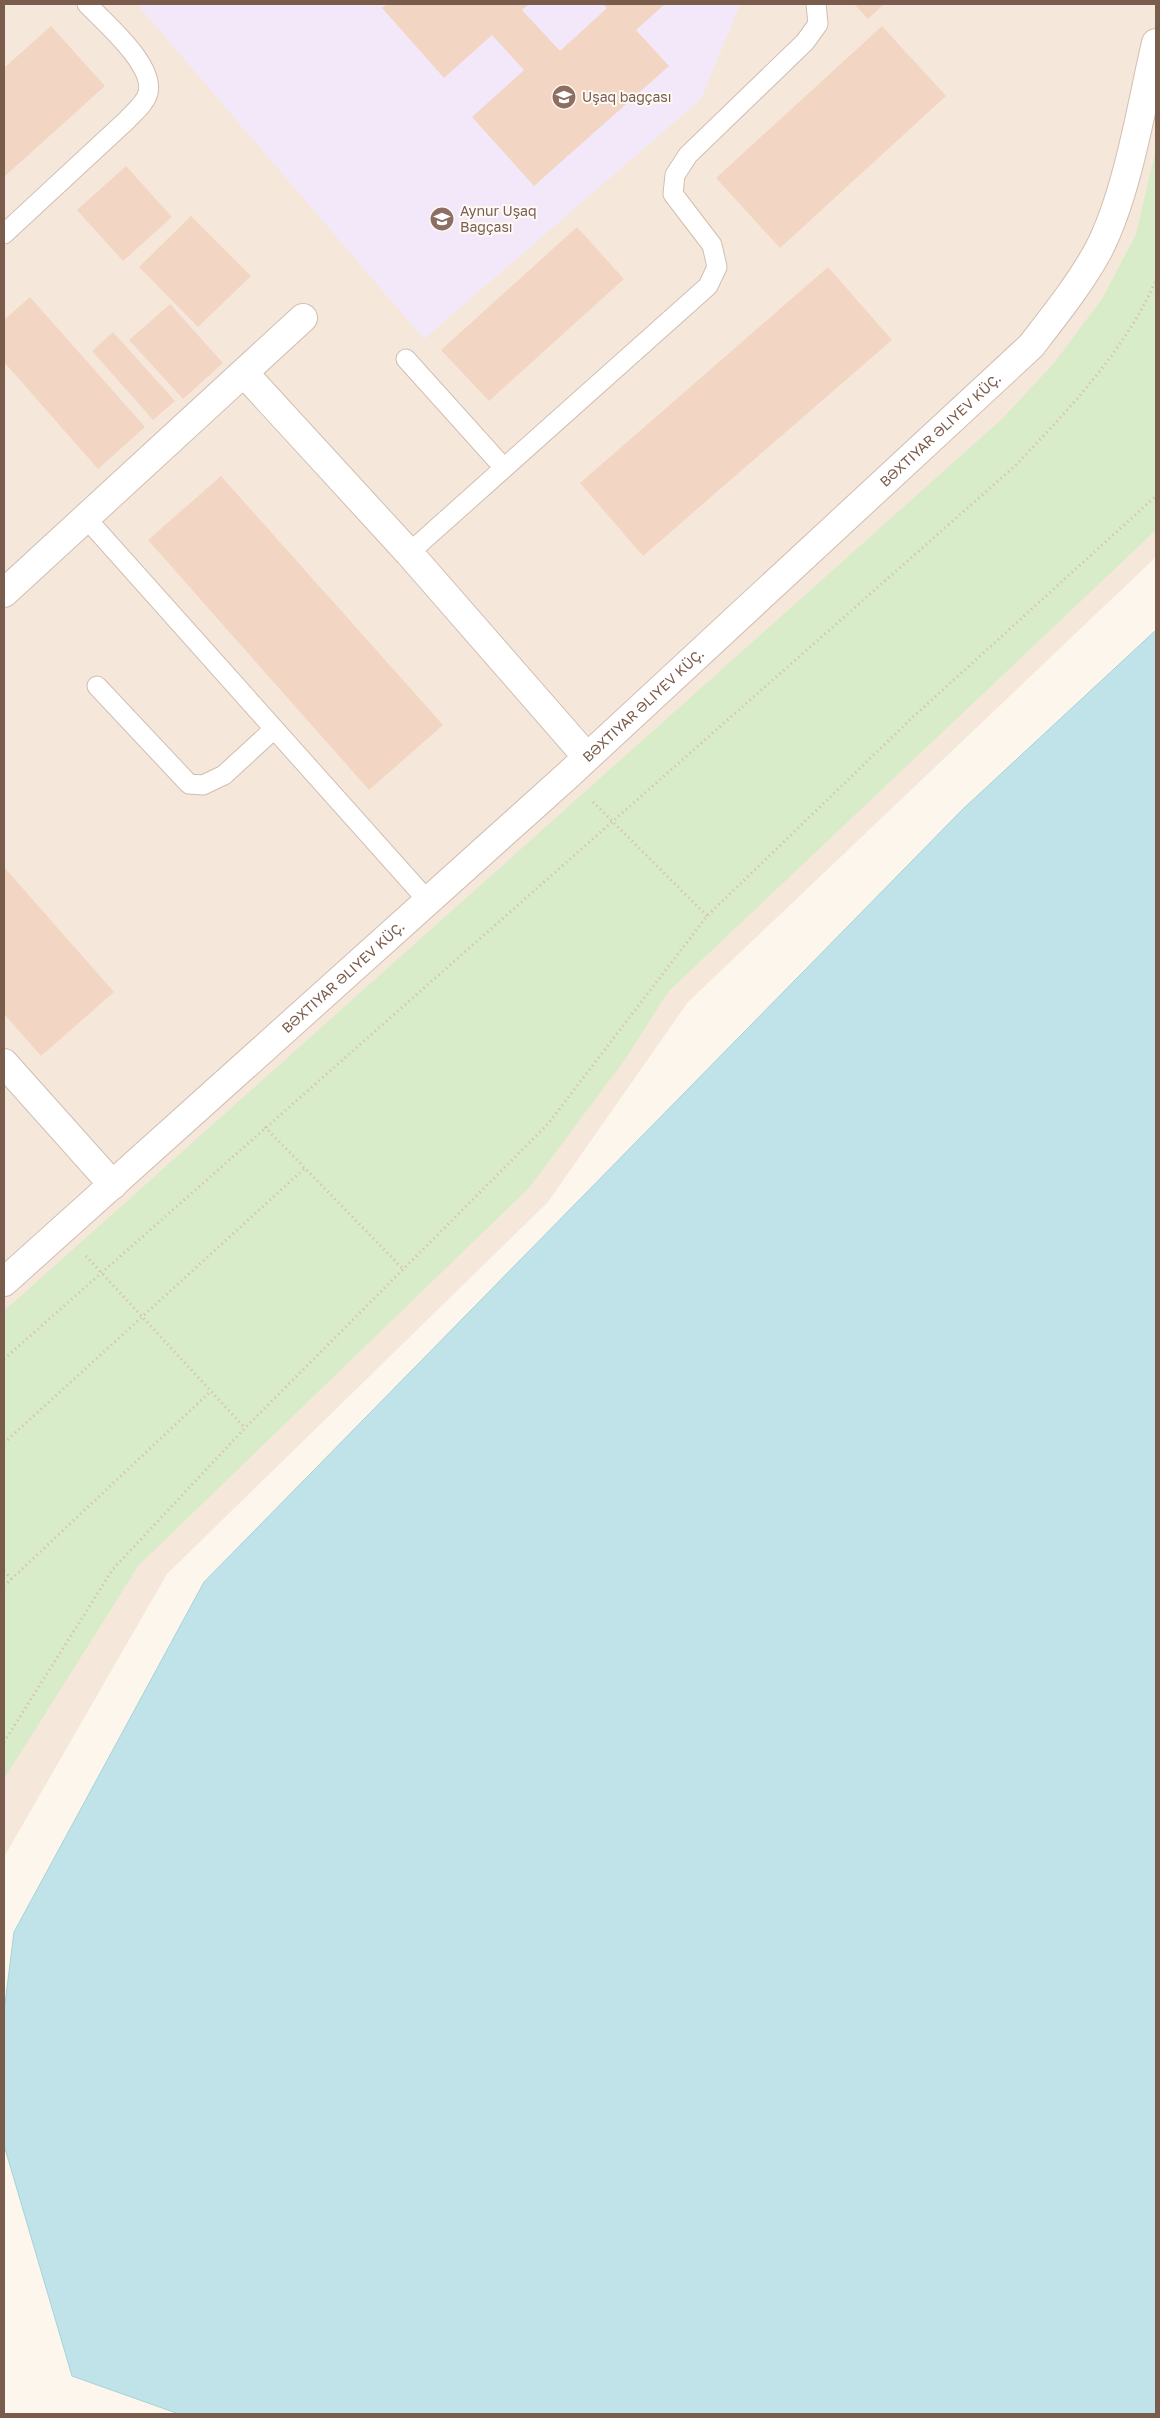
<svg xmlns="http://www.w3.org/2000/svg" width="1160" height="2418" font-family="'Golos Text',sans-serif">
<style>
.residential{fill:#f5e8da}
.education{fill:#f3e8fa}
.green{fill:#d8ecc9}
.water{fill:#bfe3e8;stroke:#a5d3da}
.building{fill:#f3d5c3}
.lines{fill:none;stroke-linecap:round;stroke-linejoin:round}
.service-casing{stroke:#d1beb0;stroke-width:21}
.minor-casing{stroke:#d1beb0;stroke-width:30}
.path{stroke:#d9b8a5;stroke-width:3;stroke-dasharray:1 4;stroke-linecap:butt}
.service{stroke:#fff;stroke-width:19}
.minor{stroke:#fff;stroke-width:28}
.labels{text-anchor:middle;stroke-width:4;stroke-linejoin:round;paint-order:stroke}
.education-label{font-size:14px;fill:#785e54;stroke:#fffaf3;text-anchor:start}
.street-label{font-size:14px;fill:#7a5c4d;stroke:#fffaf3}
</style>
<rect width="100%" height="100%" fill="#fdf6ec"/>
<!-- residential -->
<path class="residential" d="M4,4H1156V557L688,1002L548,1202L167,1574L4,1857Z"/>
<!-- education -->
<path class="education" d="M137,4H740L701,99L424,339Z"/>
<!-- green -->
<path class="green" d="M1156,148V530L668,992L626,1058L529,1188L139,1565L4,1779V1311L1003,418L1054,363L1102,299L1136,234Z"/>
<!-- water -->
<path class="water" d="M1156,630V2414H179L72,2376L4,2145V2012L14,1932L204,1582L963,809Z"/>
<!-- building -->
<path class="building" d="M387,4H529L522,10L560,51L607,8L603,4H665L636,30L669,66L534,186L472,117L524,70L492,35L444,78L382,8Z
M854,4H884L868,19Z
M51,26L105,86L4,177V68Z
M882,26L946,96L780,248L716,178Z
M126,166L172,217L123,261L77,210Z
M191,216L251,276L198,327L139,267Z
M577,227L624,279L489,401L441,350Z
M828,267L892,340L643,556L580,483Z
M30,297L145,427L98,469L4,362V320Z
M170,304L223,363L183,399L129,340Z
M113,332L175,401L153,420L92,351Z
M221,476L443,725L369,790L148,540Z
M4,867L114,992L41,1056L4,1014Z"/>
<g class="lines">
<defs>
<path id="service" d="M4,234L127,120C134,112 145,104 148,93C155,65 105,23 87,4
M406,359L504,468
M86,518L428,901
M409,553L708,286L717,267L712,245L673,194L675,175L688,155L805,42L818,24L816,4
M97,686L189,784L203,785L224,775L274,729"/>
<g id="minor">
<path d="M244,373L409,553L587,757"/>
<path d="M4,593L303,318"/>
<path d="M4,1063L113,1185"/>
<path id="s1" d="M4,1282L567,776L1031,346C1055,315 1080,284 1099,249C1128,192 1141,107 1156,43"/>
</g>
</defs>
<!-- service casing -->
<use href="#service" class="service-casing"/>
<!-- minor casing -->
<use href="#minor" class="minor-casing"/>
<!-- path -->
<path class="path" d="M593,802L707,916
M265,1127L403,1269
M86,1256L245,1428
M4,1359L1015,466C1068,410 1125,351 1156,280
M4,1443L305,1168
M4,1571L11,1579
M4,1586L211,1391
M4,1742L113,1569L245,1428L548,1124L707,916L914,716L1156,496"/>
<!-- service -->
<use href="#service" class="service"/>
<!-- minor -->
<use href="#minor" class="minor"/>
</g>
<!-- icons -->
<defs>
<symbol id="school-disc" viewBox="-11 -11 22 22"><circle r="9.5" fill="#8d6e63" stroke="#fffaf3"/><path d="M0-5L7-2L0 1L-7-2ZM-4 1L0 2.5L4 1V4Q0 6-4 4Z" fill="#fff"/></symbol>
</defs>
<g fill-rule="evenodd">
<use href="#school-disc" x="550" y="83" width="28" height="28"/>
<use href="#school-disc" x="428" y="205" width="28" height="28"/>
</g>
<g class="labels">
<!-- education labels -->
<g class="education-label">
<text x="582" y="102">Uşaq bağçası</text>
<text x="460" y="216">Aynur Uşaq<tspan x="460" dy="16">Bağçası</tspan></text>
</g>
<!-- street labels -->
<g class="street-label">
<text dy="5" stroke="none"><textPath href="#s1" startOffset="1266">BƏXTIYAR ƏLIYEV KÜÇ.</textPath></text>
<text dy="5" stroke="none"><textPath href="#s1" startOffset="861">BƏXTIYAR ƏLIYEV KÜÇ.</textPath></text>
<text dy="5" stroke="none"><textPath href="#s1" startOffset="456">BƏXTIYAR ƏLIYEV KÜÇ.</textPath></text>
</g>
</g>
<!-- border -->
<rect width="1160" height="2418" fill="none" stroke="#7a5c4d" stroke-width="10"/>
</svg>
